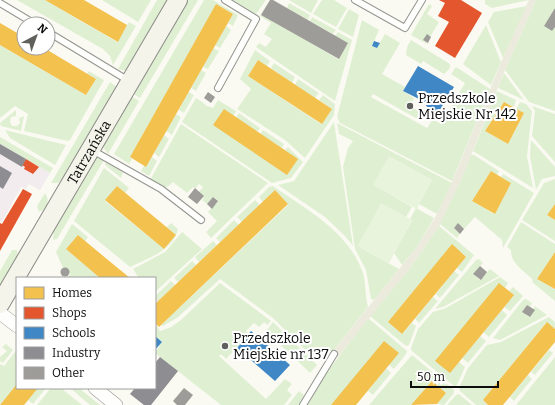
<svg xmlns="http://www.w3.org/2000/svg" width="555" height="405" font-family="Bitter,serif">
  <rect width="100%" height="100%" fill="#fbfaf2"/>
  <!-- industrial -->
  <polygon fill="#f3ecee" points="0,144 50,173 40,190 29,184 26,189 21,187 2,222 0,221"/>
  <!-- green -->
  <g fill="#dff0d2">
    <polygon points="17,0 45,0 117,42 129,22 136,26 113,65 110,56 103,49"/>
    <polygon points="102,0 151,0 138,22"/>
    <polygon points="157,0 168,0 126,71 118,69"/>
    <polygon points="188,0 198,0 140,98 132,93"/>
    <polygon points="204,0 213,0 238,15 233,26 228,23 233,14 216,5 130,157 132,159 129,164 114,154"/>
    <polygon points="230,0 266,0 256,14"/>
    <polygon points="269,0 262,15 338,59 348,43 335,36 338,32 352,40 335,101 256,47 259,43 266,47 272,39 264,34 271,23 260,16"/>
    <polygon points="289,0 318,0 311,13"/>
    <polygon points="322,0 334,0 347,8 336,27 313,14"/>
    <polygon points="485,0 529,0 492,8 485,4"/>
    <polygon points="536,0 555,0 555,8 544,26 552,31 555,27 555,111 529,102 505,70"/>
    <polygon points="289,3 310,15 308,20 287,8"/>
    <polygon points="429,4 432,6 427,14 439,22 430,37 423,40 428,43 427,44 411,35"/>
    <polygon points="527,6 503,58 488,22 494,12"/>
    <polygon points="349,9 359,15 353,37 338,29"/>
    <polygon points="312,17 336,30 333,34 310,21"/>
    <polygon points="362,20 379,30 372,46 377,48 385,34 400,43 382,74 405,87 403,91 414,98 410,106 425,115 421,121 373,94 371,97 427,128 433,119 441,124 465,83 451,74 456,67 490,89 452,181 340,123 337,117"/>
    <polygon points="486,25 501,62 491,85 463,64"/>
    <polygon points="226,26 231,30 220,48 215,45"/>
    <polygon points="411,40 450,64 450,68 444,74 423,61 421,64 406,55 407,47"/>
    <polygon points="0,45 86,95 96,79 87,74 89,71 104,80 70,140 68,141 24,131 28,114 15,106 0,118"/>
    <polygon points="213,48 219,51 208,69 203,67"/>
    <polygon points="255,50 270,61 267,66 258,60 248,76 321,124 332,109 319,100 323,95 335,104 334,115 305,158 285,140 237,109 251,89 240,79"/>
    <polygon points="274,63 295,77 292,83 271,68"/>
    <polygon points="201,70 206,73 196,91 191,88"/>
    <polygon points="504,73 524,100 498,88"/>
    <polygon points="298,79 319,93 315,98 295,85"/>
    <polygon points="110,82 117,87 65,177 58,183 51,183"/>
    <polygon points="497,91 516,100 514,107 504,102 485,131 508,144 524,113 516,109 520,102 526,104 532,111 527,156 533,188 473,151"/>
    <polygon points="188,92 194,95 184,113 179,110"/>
    <polygon points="131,96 139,101 108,154 103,147 103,142"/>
    <polygon points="196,98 205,104 205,105 213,108 218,100 236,111 233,116 285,150 288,147 303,162 291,178 272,183 182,122"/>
    <polygon points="532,106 555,114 555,162 532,136 535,111"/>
    <polygon points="16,110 16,116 11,117 10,122 12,126 17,126 20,123 19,118 24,116 21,131 1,126 0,123"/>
    <polygon points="239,113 260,128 257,132 236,118"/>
    <polygon points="176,114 181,117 172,135 166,131"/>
    <polygon points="334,122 353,246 345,236 325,217 278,185 294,181"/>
    <polygon points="337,123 452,183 437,214 419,204 432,180 389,157 374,185 412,207 406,217 381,204 358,246 399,269 374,300 371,299 366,270 355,249 343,167 348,148 353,141 339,134"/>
    <path d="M181 124 268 183 211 238 206 232 217 221 208 212 218 201 214 197 207 204 202 200 204 198 198 193 203 187 199 184 195 189 193 187 187 193 173 182C164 192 160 185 150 180Z"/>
    <polygon points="5,130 66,145 55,165 10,138"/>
    <polygon points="263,130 284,144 282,148 260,134"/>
    <polygon points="164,135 169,139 159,157 154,153"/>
    <polygon points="0,137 53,168 50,173 0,144"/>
    <polygon points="531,140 555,167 555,176 542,179 536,190 530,156"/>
    <polygon points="471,155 474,155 499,171 497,175 491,171 472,201 494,214 511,183 501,177 503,174 534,193 503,248 502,240 475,217 464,229 458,224 454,228 460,234 457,238 440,224"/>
    <polygon points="95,157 104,160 57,239 53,240 54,229"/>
    <polygon points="152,157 157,161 149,176 141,171 144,166 146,166"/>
    <polygon points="106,161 123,172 121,178 105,165"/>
    <path d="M104 168 129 188 125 193 117 186 105 201 164 249 176 235 167 227 171 223 178 229C173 251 148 258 130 267L74 221Z"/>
    <polygon points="555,179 555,204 547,215 555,220 555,241 522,220 544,183"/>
    <path d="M273 186C306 209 349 232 363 273 366 284 365 296 368 307L332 352 325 348 315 360 273 318 220 279 177 318 163 326 161 325 288 205 275 190 263 202 259 197 269 187Z"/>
    <path d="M45 193C49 199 48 203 45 209L39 212 37 206Z"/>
    <polygon points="255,200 260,205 242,222 237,217"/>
    <polygon points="416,208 434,218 417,247 402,265 394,253 412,221 410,219"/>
    <polygon points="234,220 239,225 220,242 216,238"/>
    <path d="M521 222 555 244V252L537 279 555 289V301L532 282 533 280C524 271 510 263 511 250L507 247Z"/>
    <polygon points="72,224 88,237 85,241 78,235 66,249 100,278 67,278 70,274 62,266 56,252"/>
    <polygon points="439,226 474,255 462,272 457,268 466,257 452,245 388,322 402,334 412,323 416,326 409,345 406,346 370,316 410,268"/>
    <polygon points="182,232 202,249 155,292 155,278 139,278 133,269 165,252"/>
    <polygon points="213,241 217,245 199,262 195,257"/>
    <polygon points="12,250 17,250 18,256 0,287 0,271"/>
    <polygon points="479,259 483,263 473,274 480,280 490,269 499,276 443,307 435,309 476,260"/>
    <polygon points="192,261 196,265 178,282 174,278"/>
    <polygon points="454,271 459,275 440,298 436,294"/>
    <polygon points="500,277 508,283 459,362 465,367 457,385 454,386 412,351 411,348 418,329 433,312 446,308"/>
    <polygon points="171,281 175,285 157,302 155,296"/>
    <polygon points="220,283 271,321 267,325 264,322 259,327 254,323 246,331 249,334 226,359 221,354 219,356 266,399 285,379 292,384 287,390 292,395 284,405 221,405 155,353 162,342 155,336 155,323 160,331 171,327 181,320"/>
    <polygon points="513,287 523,296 510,311 504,307 509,291"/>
    <polygon points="433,297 438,301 419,323 415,319"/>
    <polygon points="526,299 532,303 530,307 527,305 523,312 529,317 535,306 547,315 500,340 493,338 523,300"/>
    <polygon points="502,310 507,315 489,337 483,332"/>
    <polygon points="549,317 555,322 555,329 546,323 483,400 488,405 476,405 460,391 459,388 468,368 487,345 501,342"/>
    <polygon points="368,318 407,351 406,354 394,369 389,365 331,405 307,405 324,376"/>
    <polygon points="273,322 317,365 310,373 266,331"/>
    <polygon points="480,336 486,341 468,363 462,358"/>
    <polygon points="6,344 13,350 3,363 0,361 0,357 7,351 2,347"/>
    <polygon points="549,350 553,353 535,375 531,372"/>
    <polygon points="15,352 17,353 17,384 0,405 0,364 4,366"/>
    <polygon points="412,355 454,390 454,393 444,405 437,404 446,393 432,381 411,405 369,405"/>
    <polygon points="555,357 555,405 516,405"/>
    <polygon points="386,368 391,373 373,395 368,391"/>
    <polygon points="528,375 532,379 514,401 510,397"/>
    <polygon points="38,388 46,388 33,404 28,400"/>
    <polygon points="51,388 61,388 82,405 37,405"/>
    <polygon points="70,388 79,388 100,405 90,405"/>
    <polygon points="299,391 304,395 299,405 288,405"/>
    <polygon points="459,394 472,405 447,405 456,395"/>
  </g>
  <!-- pitch -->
  <g fill="#e9f4dc">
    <polygon points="389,156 432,180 417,209 373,185"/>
    <polygon points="381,203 412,220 389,263 358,246"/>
  </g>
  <!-- plaza -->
  <polygon fill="#ebeadd" points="529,0 536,0 505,70 462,178 440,225 410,268 337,358 332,352 417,247 436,216 452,182 502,60"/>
  <!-- homes -->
  <g fill="#f2c14e">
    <polygon points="45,0 84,0 127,25 118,42"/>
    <polygon points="216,4 233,14 146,167 130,157"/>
    <polygon points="0,23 24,37 24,48 44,48 96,79 86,95 0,45"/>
    <polygon points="258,60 332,109 322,124 248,76"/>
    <polygon points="504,102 524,113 508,144 485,131"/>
    <polygon points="224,109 298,159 287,175 213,125"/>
    <polygon points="491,171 511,183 495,214 472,201"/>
    <polygon points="117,186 176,235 164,249 105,200"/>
    <polygon points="275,190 288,204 159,327 155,323 155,304"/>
    <polygon points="555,204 555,220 547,215"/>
    <polygon points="78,235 108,260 130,278 100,278 66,249"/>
    <polygon points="452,244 466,257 402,334 388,322"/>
    <polygon points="555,252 555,289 537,279"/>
    <polygon points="499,283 514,295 450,373 435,361"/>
    <polygon points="547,322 555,329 555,342 503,405 488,405 483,400"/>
    <polygon points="384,341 399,353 389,365 356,405 331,405"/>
    <polygon points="432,381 446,393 437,404 411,405"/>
    <polygon points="17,384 17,388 38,388 24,405 0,405"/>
  </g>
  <!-- shops -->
  <g fill="#e4572e">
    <polygon points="439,0 461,0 482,13 455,58 435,46 449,22 438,16 445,3"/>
    <polygon points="26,159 39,167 33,174 24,169 25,167 22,165"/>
    <polygon points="23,189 32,194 0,251 0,223 2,224"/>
  </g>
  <!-- schools -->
  <g fill="#3f88c5">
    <polygon points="374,41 380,43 377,48 372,46"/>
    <polygon points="418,66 454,87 438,113 426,106 427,103 403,91"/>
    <polygon points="251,331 290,365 275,381 237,348"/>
    <polygon points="155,336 162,342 155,350"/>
  </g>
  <!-- industry -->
  <g fill="#8d8d92">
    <polygon points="0,144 26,159 22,167 0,154"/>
    <polygon points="0,166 12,173 3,189 0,187"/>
    <polygon points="160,357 178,371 151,405 144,405 130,394 135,388 155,388 155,363"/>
  </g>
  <!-- building -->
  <g fill="#9e9c98">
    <polygon points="270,0 273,0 348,43 339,59 261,15"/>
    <polygon points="555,8 555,27 552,31 544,26"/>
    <polygon points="427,34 431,37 428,43 423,40"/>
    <polygon points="208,92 215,97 211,103 204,98"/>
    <polygon points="195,188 204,196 197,204 188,197"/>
    <polygon points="213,197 218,201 212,209 207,204"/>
    <polygon points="458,223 464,229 460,234 454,228"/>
    <polygon points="480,266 487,272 481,280 473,274"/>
    <circle cx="65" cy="272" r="4.5"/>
    <polygon points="527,305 535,310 530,317 522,312"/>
    <polygon points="184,388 193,395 185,405 177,405 173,401"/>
  </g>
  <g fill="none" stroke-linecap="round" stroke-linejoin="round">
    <defs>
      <g id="lane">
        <polyline points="355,0 405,28 422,0"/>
        <polyline points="0,3 35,24"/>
        <polyline points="48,32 129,81"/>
        <polyline points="218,88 256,19 225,0"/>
        <polyline points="92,150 161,189 201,220"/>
        <polyline points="303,405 334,354"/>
      </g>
      <g id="street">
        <polyline points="0,313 17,326"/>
        <polyline points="95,388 116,405"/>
      </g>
      <g id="secondary">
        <path id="s1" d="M0 304 178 0"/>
      </g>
    </defs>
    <!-- lane casing -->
    <use href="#lane" stroke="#949490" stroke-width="8"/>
    <!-- street casing -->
    <use href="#street" stroke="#949490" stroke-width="14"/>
    <!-- secondary casing -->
    <use href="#secondary" stroke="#8b8a87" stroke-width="20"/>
    <!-- lane -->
    <use href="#lane" stroke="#fefefd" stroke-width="6"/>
    <!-- street -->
    <use href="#street" stroke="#fefefd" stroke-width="13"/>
    <!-- secondary -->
    <use href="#secondary" stroke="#f4f4ea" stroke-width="18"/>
  </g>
  <!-- markers -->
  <g fill="#60605d" stroke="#fff" stroke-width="1.5">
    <circle cx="410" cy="106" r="4"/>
    <circle cx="225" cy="346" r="4"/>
  </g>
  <g text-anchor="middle" stroke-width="4" stroke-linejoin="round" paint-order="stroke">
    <!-- poi labels -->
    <g font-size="14" fill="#0d0d0d" stroke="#fff" text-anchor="start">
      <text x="418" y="103">Przedszkole<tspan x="418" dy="16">Miejskie Nr 142</tspan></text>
      <text x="233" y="343">Przedszkole<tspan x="233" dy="16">Miejskie nr 137</tspan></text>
    </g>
    <!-- street labels -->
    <g font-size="14" fill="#0d0d0d" stroke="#fff">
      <text dy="5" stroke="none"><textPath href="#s1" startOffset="176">Tatrzańska</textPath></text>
    </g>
  </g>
  <!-- legend -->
  <rect x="16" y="277" width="140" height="112" fill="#ffffff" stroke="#9e9e9e"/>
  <rect x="24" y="287" width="20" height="12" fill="#f2c14e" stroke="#9e9e9e"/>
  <text x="52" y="297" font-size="12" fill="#0d0d0d">Homes</text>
  <rect x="24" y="307" width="20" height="12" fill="#e4572e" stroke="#9e9e9e"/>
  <text x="52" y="317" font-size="12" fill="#0d0d0d">Shops</text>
  <rect x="24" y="327" width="20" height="12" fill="#3f88c5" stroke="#9e9e9e"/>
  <text x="52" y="337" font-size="12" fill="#0d0d0d">Schools</text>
  <rect x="24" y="347" width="20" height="12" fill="#8d8d92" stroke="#9e9e9e"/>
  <text x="52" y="357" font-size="12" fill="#0d0d0d">Industry</text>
  <rect x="24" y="367" width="20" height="12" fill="#9e9c98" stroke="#9e9e9e"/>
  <text x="52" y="377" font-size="12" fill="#0d0d0d">Other</text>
  <!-- north arrow -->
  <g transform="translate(36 36) rotate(41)"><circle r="19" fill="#ffffff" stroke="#9e9e9e"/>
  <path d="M0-3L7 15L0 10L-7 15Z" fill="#60605d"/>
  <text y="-6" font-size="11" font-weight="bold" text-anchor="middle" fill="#0d0d0d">N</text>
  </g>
  <!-- scale -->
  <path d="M411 381v6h87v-6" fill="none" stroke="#0d0d0d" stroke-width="2"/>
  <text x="417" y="381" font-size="12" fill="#0d0d0d" stroke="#ffffff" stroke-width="3" paint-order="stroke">50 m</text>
</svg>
